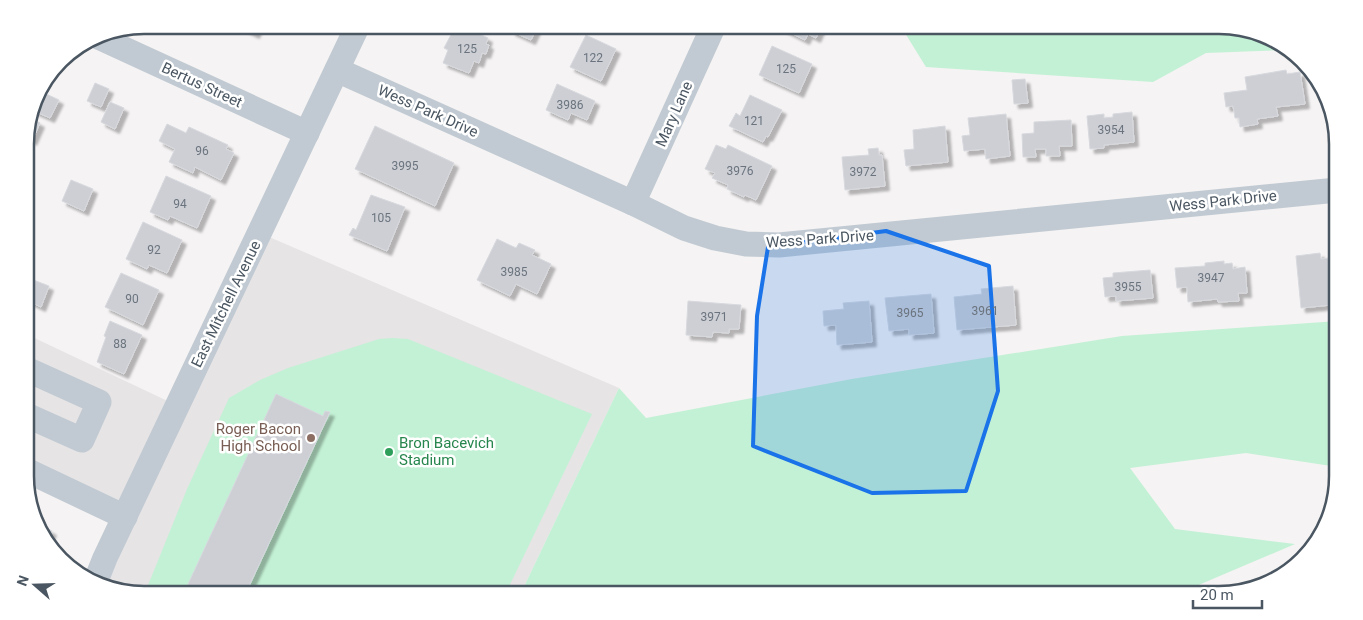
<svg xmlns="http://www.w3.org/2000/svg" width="1363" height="620" font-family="Roboto,sans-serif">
  <defs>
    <filter id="shadow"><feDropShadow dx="4.5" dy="4.5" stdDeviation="1" flood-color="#0004"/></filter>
  </defs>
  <rect width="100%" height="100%" fill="#f5f3f3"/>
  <!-- education -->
  <polygon fill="#e6e4e5" points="260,233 619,388 520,595 144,595 98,586 124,517 26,470 26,334 176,405"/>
  <!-- green -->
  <g fill="#c3f1d5">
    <polygon points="900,25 1219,25 1265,34 1285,50 1206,53 1153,82 926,67"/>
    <polygon points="1338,321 1338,467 1246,453 1130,468 1175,529 1295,544 1175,595 520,595 619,388 646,418 852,379 1122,336"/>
    <polygon points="393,338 408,339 592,414 505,595 144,595 187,489 229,398 260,380 288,368 379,339"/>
  </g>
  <!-- building -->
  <g fill="#cdcfd5" stroke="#d7d9de" filter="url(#shadow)">
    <polygon points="236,25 259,25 255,34"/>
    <polygon points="456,25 460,25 488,38 486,44 489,45 486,54 482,53 479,63 474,61 469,73 443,63 448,50 444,48"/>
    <polygon points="513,25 538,25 531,40 511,31"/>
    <polygon points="781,25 822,25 816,38 808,34 805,40 779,27"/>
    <polygon points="586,35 616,49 601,81 570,67"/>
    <polygon points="772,46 812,64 799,93 759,75"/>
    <polygon points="1286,70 1287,74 1300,72 1305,104 1276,107 1278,116 1257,119 1258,124 1240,127 1239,118 1235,118 1233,106 1226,107 1224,93 1247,90 1245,77"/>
    <polygon points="1025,79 1028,103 1014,104 1012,80"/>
    <polygon points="95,83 109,89 101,107 87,101"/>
    <polygon points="557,84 595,101 587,120 571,113 568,120 546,110"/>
    <polygon points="38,90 59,100 50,118 32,110"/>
    <polygon points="750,95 782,110 768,137 766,136 763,142 729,126 736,113 740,116"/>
    <polygon points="110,102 124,108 115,129 101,122"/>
    <polygon points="1132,112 1134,142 1104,145 1104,148 1090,149 1087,116 1104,114 1104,118 1113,117 1113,114"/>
    <polygon points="1006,114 1010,156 986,159 985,149 964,151 962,136 970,135 968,118"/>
    <polygon points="30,118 40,123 32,141 25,137"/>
    <polygon points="1071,120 1072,146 1059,146 1060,156 1046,156 1046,149 1035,149 1036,157 1023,157 1022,134 1034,133 1034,122"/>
    <polygon points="167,124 186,133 189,127 228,145 226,149 234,153 221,180 195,167 193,173 169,162 175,149 159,141"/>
    <polygon points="375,126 454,163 435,206 355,169"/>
    <polygon points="945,126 948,162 906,166 904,150 914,149 913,130"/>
    <polygon points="716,145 726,149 728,145 772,166 756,200 745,195 744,197 727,189 728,185 712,178 715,173 705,169"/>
    <polygon points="878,148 879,155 882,155 885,186 845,190 842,157 869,155 868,149"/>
    <polygon points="166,176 211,196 197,228 170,216 168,220 150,212"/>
    <polygon points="71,180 93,189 84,211 62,201"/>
    <polygon points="371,195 405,207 387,251 349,235 353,228 356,230"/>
    <polygon points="143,222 182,240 167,273 149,265 147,269 126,259"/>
    <polygon points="497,239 516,248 519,243 535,250 532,255 551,264 537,294 516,284 510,296 477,280"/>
    <polygon points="1320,253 1321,259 1337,257 1337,296 1331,297 1331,305 1301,308 1296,256"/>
    <polygon points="1224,261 1224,264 1232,263 1233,269 1245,267 1247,293 1238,293 1239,301 1218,302 1217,299 1188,302 1187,287 1177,288 1175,268 1205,266 1205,263"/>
    <polygon points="1150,270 1153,298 1116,301 1116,296 1105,297 1103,278 1113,277 1113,273"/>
    <polygon points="121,273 159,290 143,325 105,307"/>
    <polygon points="31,279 49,286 41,307 26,300 26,292"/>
    <polygon points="1013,286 1016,325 957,330 954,297 982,294 981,289"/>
    <polygon points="931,294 934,333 909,335 909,329 889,331 885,298"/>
    <polygon points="688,301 741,305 739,329 729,329 729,333 713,332 712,337 686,335"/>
    <polygon points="869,301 872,342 837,345 836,325 824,326 823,311 844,309 843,303"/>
    <polygon points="110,321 142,335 124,374 97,362 106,337 104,336"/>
    <polygon points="276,394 323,416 325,411 330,412 245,595 183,595"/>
    <polygon points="40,525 52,531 47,542"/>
  </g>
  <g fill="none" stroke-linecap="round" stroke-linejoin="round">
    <!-- minor -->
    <g stroke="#c1cad2" stroke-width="25">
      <polyline points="96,36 307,133"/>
      <polyline points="337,70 633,203 684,228 715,238 746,244 779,245 1337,190"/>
      <polyline points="633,203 714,25"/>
      <polyline points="26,369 99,402 82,440 26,415"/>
      <polyline points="26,470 125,517"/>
      <polyline points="95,583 105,558 358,25"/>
    </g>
  </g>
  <!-- marked area -->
  <path fill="#1a73e8" fill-opacity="0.2" stroke="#1a73e8" stroke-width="4" stroke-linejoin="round" d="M886 231 989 266 998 391 966 491 872 493 753 446 757 316 768 247Z"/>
  <!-- markers -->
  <circle fill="#8d6e63" stroke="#fff" stroke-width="2" cx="311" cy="438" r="5"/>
  <circle fill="#2e9e5b" stroke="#fff" stroke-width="2" cx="389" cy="452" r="5"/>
  <g text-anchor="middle" stroke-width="5" stroke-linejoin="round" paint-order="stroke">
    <!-- number labels -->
    <g font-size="12" fill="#6b747e">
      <text x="467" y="53">125</text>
      <text x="593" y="62">122</text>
      <text x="786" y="73">125</text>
      <text x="570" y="109">3986</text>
      <text x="754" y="125">121</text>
      <text x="1111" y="134">3954</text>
      <text x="202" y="155">96</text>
      <text x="405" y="170">3995</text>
      <text x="740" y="175">3976</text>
      <text x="863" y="176">3972</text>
      <text x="180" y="208">94</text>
      <text x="381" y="222">105</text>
      <text x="154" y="254">92</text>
      <text x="514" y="276">3985</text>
      <text x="1211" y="282">3947</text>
      <text x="1128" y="291">3955</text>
      <text x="132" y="303">90</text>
      <text x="985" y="315">3961</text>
      <text x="910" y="317">3965</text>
      <text x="714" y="321">3971</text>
      <text x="120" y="348">88</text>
    </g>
    <!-- street labels -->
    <g font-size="15" fill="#4a5661" stroke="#fff">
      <text transform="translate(202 85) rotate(25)" y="5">Bertus Street</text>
      <text transform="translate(428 111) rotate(24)" y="5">Wess Park Drive</text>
      <text transform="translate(674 114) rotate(-66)" y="5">Mary Lane</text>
      <text transform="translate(1223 201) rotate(-6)" y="5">Wess Park Drive</text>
      <text transform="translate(820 239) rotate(-4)" y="5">Wess Park Drive</text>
      <text transform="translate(226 304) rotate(-64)" y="5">East Mitchell Avenue</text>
    </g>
    <!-- education labels -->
    <g font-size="15" fill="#785e54" stroke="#fff" text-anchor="end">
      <text x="301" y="434">Roger Bacon<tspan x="301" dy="17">High School</tspan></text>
    </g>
    <!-- leisure labels -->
    <g font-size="15" fill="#27864d" stroke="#fff" text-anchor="start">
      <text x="399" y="448">Bron Bacevich<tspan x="399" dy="17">Stadium</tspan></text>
    </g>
  </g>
  <!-- crop -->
  <path d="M0 0H1363V620H0ZM144 34H1219A110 110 0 0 1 1329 144V476A110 110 0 0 1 1219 586H144A110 110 0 0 1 34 476V144A110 110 0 0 1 144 34Z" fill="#fff" fill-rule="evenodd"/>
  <path fill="none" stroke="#4a5661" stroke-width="2.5" d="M144 34H1219A110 110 0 0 1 1329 144V476A110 110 0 0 1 1219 586H144A110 110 0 0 1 34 476V144A110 110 0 0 1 144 34Z"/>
  <!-- north arrow -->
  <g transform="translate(35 585) rotate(290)" stroke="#ffffff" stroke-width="4" paint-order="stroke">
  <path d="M0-4L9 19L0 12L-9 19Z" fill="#4a5661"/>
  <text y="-8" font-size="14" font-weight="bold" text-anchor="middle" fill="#4a5661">N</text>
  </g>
  <!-- scale -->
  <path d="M1193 600v8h69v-8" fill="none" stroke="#4a5661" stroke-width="2.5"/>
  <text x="1200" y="600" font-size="15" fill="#4a5661" stroke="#ffffff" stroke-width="4" paint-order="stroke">20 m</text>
</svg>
